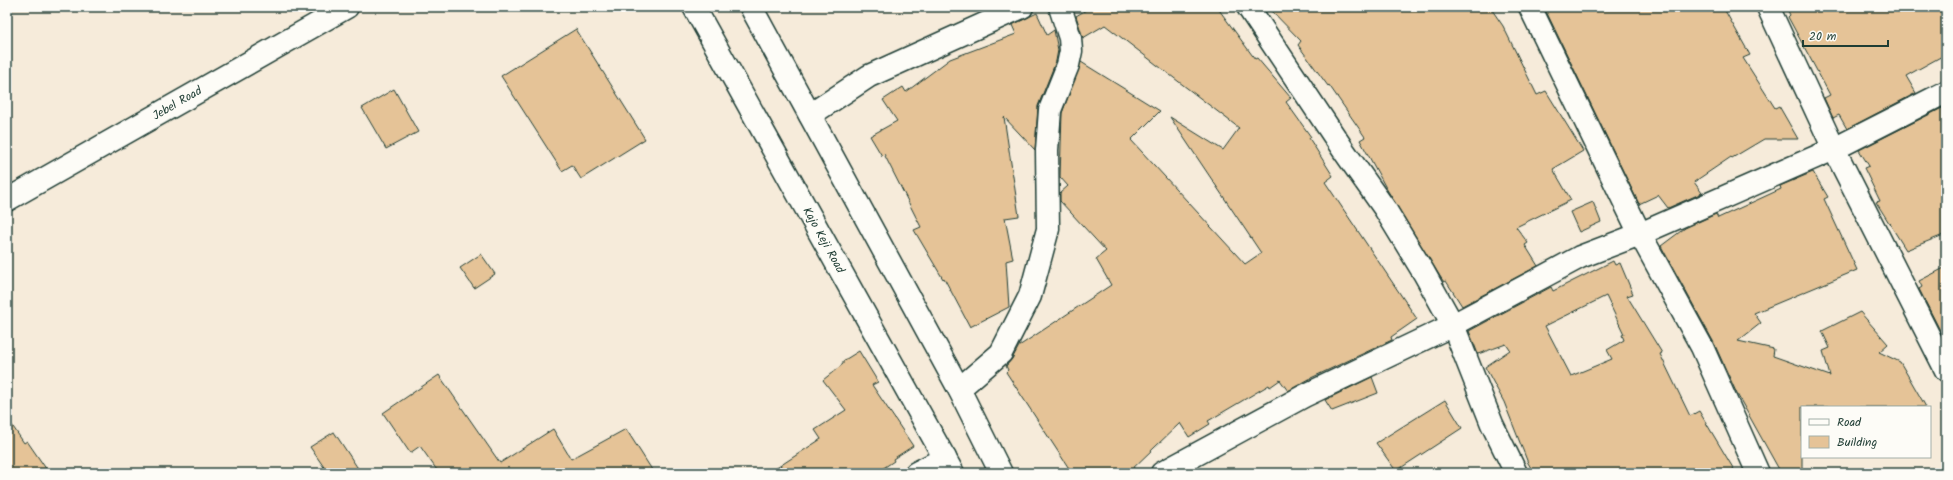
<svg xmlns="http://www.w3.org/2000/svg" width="1953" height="480" font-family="Kalam,sans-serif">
  <rect width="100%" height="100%" fill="#f6ebda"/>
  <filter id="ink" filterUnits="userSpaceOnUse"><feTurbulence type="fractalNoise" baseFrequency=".025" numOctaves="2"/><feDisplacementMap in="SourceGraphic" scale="8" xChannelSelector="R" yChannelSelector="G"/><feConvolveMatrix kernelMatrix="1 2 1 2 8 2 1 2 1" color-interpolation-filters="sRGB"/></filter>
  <g filter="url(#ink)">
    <!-- building -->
    <g fill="#e5c397" stroke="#1f3d34" fill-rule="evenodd">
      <polygon points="1083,7 1217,7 1255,59 1257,58 1291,98 1286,102 1311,137 1309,138 1333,176 1325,182 1417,319 1391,337 1392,340 1311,378 1288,391 1280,380 1270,387 1269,385 1208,421 1210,424 1189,437 1180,423 1128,473 1072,473 1006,372 1008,370 1006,366 1012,359 1019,346 1111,285 1096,259 1106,251 1060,201 1060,193 1068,186 1060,177 1062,113 1081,62 1160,111 1131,140 1245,264 1261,253 1170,117 1223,150 1239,128 1105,25 1083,38 1076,16 1086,10"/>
      <polygon points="1268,7 1490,7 1503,26 1537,95 1546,91 1583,151 1553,169 1571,200 1516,227 1528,243 1525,245 1538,266 1462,306 1446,281 1444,282 1441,278 1386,188 1360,140 1365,137 1329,85 1328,86 1298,45 1301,41"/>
      <polygon points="1544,7 1723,7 1750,55 1743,58 1775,108 1779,106 1798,139 1764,139 1732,158 1731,157 1694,182 1702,193 1668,208 1658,195 1639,204"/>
      <polygon points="1786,7 1946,7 1946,54 1906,76 1916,93 1847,129 1839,115 1833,118 1824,98 1830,95 1788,17 1790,15"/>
      <polygon points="1037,13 1047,35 1054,30 1058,50 1056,61 1038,106 1035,150 1004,117 1019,216 1005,218 1013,259 1006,261 1009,307 970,327 944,278 943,279 914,230 921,227 884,154 882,156 870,136 897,121 883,100 903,87 906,92 950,59 1016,34 1012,25"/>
      <polygon points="576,29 645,139 581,179 572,165 562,171 501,76"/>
      <polygon points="394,89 418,132 386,149 362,108"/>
      <polygon points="1946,106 1946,234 1906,250 1876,202 1880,201 1864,168 1869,166 1859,150"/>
      <polygon points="1813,172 1828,197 1824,199 1857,270 1754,313 1761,323 1738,341 1774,349 1773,356 1830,376 1823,351 1830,348 1822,331 1860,312 1888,344 1879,352 1900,362 1926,407 1802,407 1802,473 1781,473 1737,394 1713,341 1661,246 1685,228 1716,214 1718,218 1781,189 1780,186"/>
      <polygon points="1593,202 1601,222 1579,232 1570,212"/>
      <polygon points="481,254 495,274 474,288 460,268"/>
      <path d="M1613 261 1615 265 1620 263 1633 294 1627 296 1662 353 1660 354 1690 416 1699 411 1736 473H1534L1528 463 1504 402 1485 367 1510 350 1506 344 1478 354 1469 331 1551 287 1553 291ZM1606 296 1624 334 1622 335 1624 340 1607 350 1612 359 1571 376 1545 326Z"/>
      <polygon points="1946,267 1946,342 1919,289 1922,287 1919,281"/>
      <polygon points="859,351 878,382 872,385 913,446 893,459 894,461 876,473 769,473 821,439 815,430 846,410 823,380 843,364 843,361"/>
      <polygon points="439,375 500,463 553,429 571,459 626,429 654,473 439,473 420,446 410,453 383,413"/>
      <polygon points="1372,377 1378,393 1332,411 1325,400"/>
      <polygon points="1445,400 1462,428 1396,471 1376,443"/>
      <polygon points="7,418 24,443 27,441 49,473 13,473 7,464"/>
      <polygon points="334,432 361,473 328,473 310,447"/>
    </g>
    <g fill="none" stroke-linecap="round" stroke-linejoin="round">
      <defs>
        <g id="street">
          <polyline points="1248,7 1344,151 1385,209 1424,273 1453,325 1492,424 1516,473"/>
          <polyline points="1530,7 1640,234 1702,347 1758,473"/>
          <polyline points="1768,7 1834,149 1946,370"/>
          <polyline points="810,115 869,76 1022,7"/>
          <polyline points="959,389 1001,353 1030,296 1048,229 1047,150 1050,110 1068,65 1071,51 1070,38 1060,7"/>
          <polyline points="916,473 945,458"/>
          <polyline points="1162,473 1304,396 1453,325 1580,257 1640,234 1834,149 1946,92"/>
        </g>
        <g id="secondary">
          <polyline points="694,7 953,473"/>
          <polyline points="751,7 959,389 1001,473"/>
          <polyline points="7,200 347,7"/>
        </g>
      </defs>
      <!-- street casing -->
      <use href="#street" stroke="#1f3d34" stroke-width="25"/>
      <!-- secondary casing -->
      <use href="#secondary" stroke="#1f3d34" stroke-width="25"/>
      <!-- street -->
      <use href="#street" stroke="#fdfcf7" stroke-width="22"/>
      <!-- secondary -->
      <use href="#secondary" stroke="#fdfcf7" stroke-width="22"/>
    </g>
  </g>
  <g text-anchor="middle" stroke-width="3.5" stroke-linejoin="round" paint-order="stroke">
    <!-- street labels -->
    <g font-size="12" fill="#1f3d34" stroke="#fdfcf7">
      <text transform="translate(177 103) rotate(-30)" y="4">Jebel Road</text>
      <text transform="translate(824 240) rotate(61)" y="4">Kajo Keji Road</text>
    </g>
  </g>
  <!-- margin -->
  <rect width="1953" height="480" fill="none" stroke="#fdfcf7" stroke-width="24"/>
  <rect x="12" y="12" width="1929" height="456" fill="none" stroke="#1f3d34" stroke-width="1.5" filter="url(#ink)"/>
  <!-- legend -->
  <rect x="1801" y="406" width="130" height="52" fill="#fdfcf7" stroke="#a4b0a9"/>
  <rect x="1809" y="419" width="20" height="6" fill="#fdfcf7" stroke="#a4b0a9"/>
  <text x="1837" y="426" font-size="12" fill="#1f3d34">Road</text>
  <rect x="1809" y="436" width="20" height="12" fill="#e5c397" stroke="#a4b0a9"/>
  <text x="1837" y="446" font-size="12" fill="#1f3d34">Building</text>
  <!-- scale -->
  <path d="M1803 40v6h85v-6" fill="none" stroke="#1f3d34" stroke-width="2"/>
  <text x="1809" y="40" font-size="12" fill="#1f3d34" stroke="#fdfcf7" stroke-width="3" paint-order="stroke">20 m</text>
</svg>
